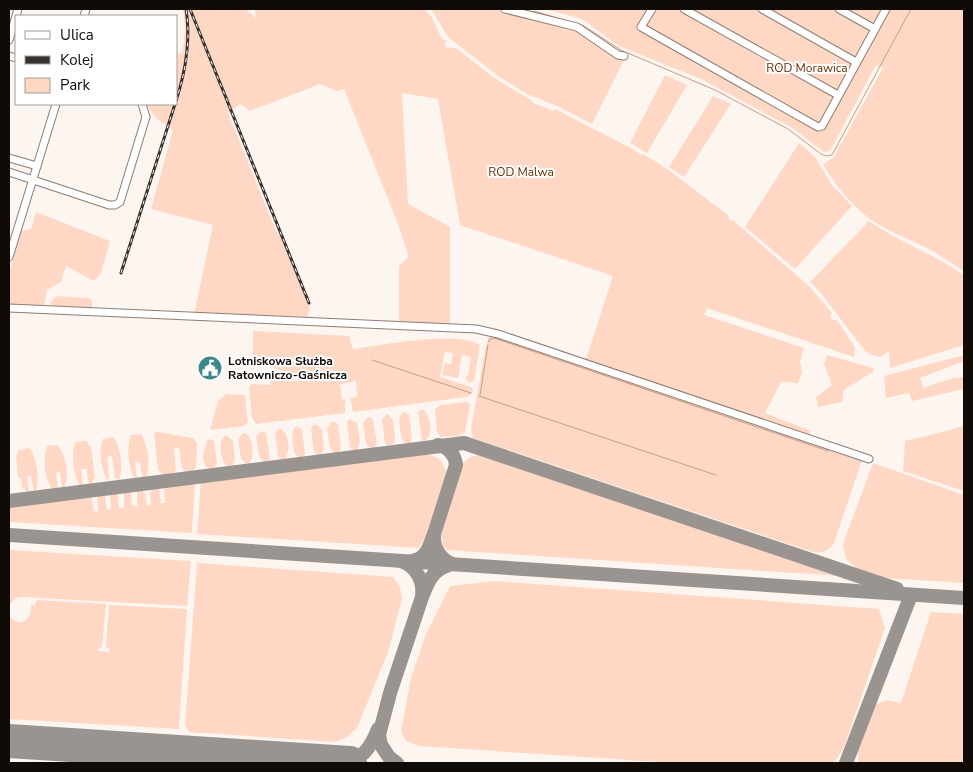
<svg xmlns="http://www.w3.org/2000/svg" width="973" height="772" font-family="'Nunito Sans',sans-serif">
  <rect width="100%" height="100%" fill="#fdf5f0"/>
  <!-- green -->
  <g fill="#fed8c4">
    <path d="M183 9H245L256 18 255 9H424L431 16 442 39 446 40 445 47 456 48 493 77 532 101 533 103 554 111 555 109 625 145 636 151 640 155 643 154 669 170 729 216V220L734 221 810 287 832 313 830 317 833 320H837L855 347 854 357 707 308 704 315 804 348 800 361 802 372 798 383 781 382 765 413 811 431 809 435 586 359 613 276 460 225 438 99 402 93 408 204 450 227V324L399 322V266L409 257 398 224 344 89 337 91 320 84 250 111 240 104 228 113 276 231 280 235 310 308 307 317 195 314V310L213 225 151 209 173 130 156 118 146 104H176V53L182 54C185 38 186 24 183 9Z"/>
    <polygon points="431,9 492,9 509,12 574,29 625,58 592,124 557,106 527,94 498,76 448,37"/>
    <path d="M545 9H964V271C951 263 938 254 925 247 906 238 887 231 870 219 850 204 835 185 823 164L833 158 883 68 876 65 830 151 824 152 791 127 701 79 619 46 582 19Z"/>
    <polygon points="665,75 687,85 647,153 630,143"/>
    <polygon points="713,96 731,104 684,177 669,167"/>
    <polygon points="799,143 815,157 832,185 852,206 795,269 745,227"/>
    <polygon points="36,212 110,241 101,273 94,281 66,266 61,282 47,290 44,306 9,305 9,274 21,231 31,229"/>
    <path d="M869 221C899 242 934 254 964 275V345L890 368 889 351 880 357 869 354 862 347 820 292 810 282Z"/>
    <polygon points="58,296 89,298 92,301 92,309 52,306 50,303 53,299"/>
    <path d="M253 331 349 336 353 349C382 345 458 330 480 345L474 381 469 383 466 379V376H468L471 357 462 355 458 378 442 375 445 363 451 364 453 353 445 352 440 377 471 387 473 389 472 394 466 397 353 412 350 398 357 397 356 381 340 384 342 399H345V413L256 424 252 418 249 387 252 384 270 385V380L305 381 253 359Z"/>
    <path d="M493 336 862 460 834 543C829 550 823 554 813 552L473 438 471 428 486 345 488 338Z"/>
    <polygon points="827,355 873,368 874,371 844,390 842,402 818,407 816,397 832,385 824,364"/>
    <polygon points="964,355 964,361 920,378 923,388 953,378 964,377 964,389 912,401 909,393 886,398 884,376"/>
    <polygon points="226,394 245,395 248,422 244,426 210,430 218,401"/>
    <polygon points="464,402 468,402 470,405 465,432 458,436 440,437 437,431 435,409 441,405"/>
    <path d="M420 410H424C431 417 434 437 424 441L422 440 418 413Z"/>
    <polygon points="403,412 409,414 412,440 410,443 405,443 401,437 399,418"/>
    <polygon points="387,414 393,420 395,438 394,443 389,446 385,444 382,419"/>
    <polygon points="368,417 373,419 377,444 374,448 371,448 366,444 363,423"/>
    <polygon points="350,419 357,423 360,442 357,450 353,450 350,448 347,422"/>
    <polygon points="332,421 338,424 341,449 339,452 334,453 330,448 327,428"/>
    <polygon points="315,424 322,429 324,449 321,454 317,455 314,452 311,428"/>
    <polygon points="964,425 964,491 903,471 905,441 950,430"/>
    <polygon points="296,426 302,429 305,454 303,457 299,458 294,452 292,432"/>
    <path d="M280 428C289 433 291 451 285 459L282 460 278 457 275 432Z"/>
    <polygon points="261,431 266,433 270,458 267,462 264,462 259,456 256,437"/>
    <polygon points="158,432 193,438 197,443 196,468 191,472 186,473 182,467 179,448 174,448 176,470 172,474 163,475 158,469 154,433"/>
    <path d="M243 433H246C253 439 255 456 249 464H246L241 458 238 439Z"/>
    <path d="M141 434C148 445 151 464 146 478H143L142 477 140 462H135L137 477 135 479C128 467 126 448 131 435Z"/>
    <path d="M226 435 233 441 235 460 232 466 228 467C220 460 217 441 226 435Z"/>
    <path d="M113 437C121 448 124 468 119 480L115 478 112 456 107 457 109 478 108 481C101 470 98 450 103 439Z"/>
    <path d="M209 439 214 441 217 462 215 467 210 469C199 464 204 451 207 441Z"/>
    <path d="M86 441 91 447 95 477 91 485H89L86 469H81L83 484 80 486C73 474 71 455 75 442Z"/>
    <path d="M58 445C66 455 70 477 64 488L62 487 60 472 56 473 58 487 56 489 53 490C44 480 43 458 47 446Z"/>
    <path d="M30 448C37 460 40 479 36 492H34L31 476H27L29 492 28 493 22 487 21 478 18 477 16 456 19 450Z"/>
    <polygon points="426,453 441,460 448,476 429,530 419,548 197,534 201,481"/>
    <polygon points="484,454 488,455 840,576 447,550 443,546 440,527 461,465 470,457"/>
    <polygon points="873,463 964,495 964,583 885,578 855,567 846,559 843,544"/>
    <polygon points="195,482 192,533 9,522 9,506 91,496 94,511 98,511 97,496 103,494 105,496 107,510 111,509 110,495 116,492 118,493 119,508 124,508 124,491 131,492 132,506 137,506 137,490 140,489 145,493 147,506 151,505 150,493 155,487 159,489 161,503 165,503 164,486"/>
    <polygon points="9,550 191,561 187,606 23,597 16,598 9,605"/>
    <polygon points="197,563 393,577 400,587 402,599 388,652 357,728 347,737 335,742 189,732 185,725"/>
    <polygon points="496,581 879,609 885,628 844,747 836,760 832,763 674,763 419,746 406,741 401,731 411,678 426,634 450,586"/>
    <path d="M37 600 106 604 102 647 98 648V651L109 652 110 648H106L109 605 187 609 179 729 9 719V615C18 629 33 620 31 605H35Z"/>
    <polygon points="931,612 964,614 964,763 859,763 857,749 874,705 887,700 901,703"/>
  </g>
  <g fill="none" stroke-linecap="round" stroke-linejoin="round">
    <!-- stream -->
    <g stroke="#ca9b82" stroke-width="1">
      <polyline points="534,11 584,26 624,52"/>
      <polyline points="628,53 715,90 788,129 821,154 826,156 832,155 911,9"/>
      <polyline points="489,342 489,340 494,338 828,451"/>
      <polyline points="372,360 471,393"/>
      <polyline points="480,395 488,345"/>
      <polyline points="479,396 716,475"/>
    </g>
    <!-- taxiway -->
    <g stroke="#9a9490" stroke-width="14">
      <polyline points="9,501 464,443 897,589"/>
      <path d="M434 534 456 465C455 455 449 447 438 445"/>
      <polyline points="9,535 964,598"/>
      <path d="M401 561C417 567 424 581 422 597 428 582 432 570 449 565"/>
      <path d="M412 561C427 559 429 546 434 534 433 548 439 558 452 564"/>
      <path d="M339 762C362 761 370 749 378 729"/>
      <polyline points="397,763 389,757 381,745 379,735 390,693 422,597"/>
      <polyline points="846,763 911,595"/>
    </g>
    <!-- runway -->
    <polyline stroke="#9a9490" stroke-width="34" points="9,741 350,763"/>
    <defs>
      <g id="minor">
        <polyline points="505,9 577,27 618,55 624,56"/>
        <polyline points="652,9 641,27 818,127 822,126 886,9"/>
        <polyline points="684,9 838,95"/>
        <polyline points="762,9 856,62"/>
        <polyline points="839,9 875,29"/>
        <polyline points="84,16 86,9"/>
        <polyline points="9,40 18,9"/>
        <polyline points="9,56 16,58"/>
        <polyline points="9,158 37,166"/>
        <polyline points="9,172 109,205 115,205 120,202 146,117 142,104"/>
        <polyline points="9,257 56,104"/>
        <polyline points="9,308 476,329 498,334 869,459"/>
      </g>
    </defs>
    <!-- minor casing -->
    <use href="#minor" stroke="#8e7c72" stroke-width="9"/>
    <!-- minor -->
    <use href="#minor" stroke="#fff" stroke-width="7"/>
    <defs>
      <g id="rail">
        <polyline points="190,9 309,303"/>
        <path d="M176 101C186 70 191 40 186 9"/>
        <polyline points="121,273 175,104"/>
      </g>
    </defs>
    <!-- rail casing -->
    <use href="#rail" stroke="#38322f" stroke-width="3"/>
    <!-- rail -->
    <use href="#rail" stroke="#fff" stroke-width="1" stroke-dasharray="4" stroke-linecap="butt"/>
  </g>
  <!-- icons -->
  <defs>
    <symbol id="civic-disc" viewBox="-11 -11 22 22"><circle r="9.5" fill="#3f8889" stroke="#fff"/><path d="M-.6-6.5H3V-4.5H.6V-3L4-1V1h2V6H-6V1h2V-1L-.6-3ZM-1.2 2.5V6h2.4V2.5Z" fill="#fff"/></symbol>
  </defs>
  <g fill-rule="evenodd">
    <use href="#civic-disc" x="196" y="354" width="28" height="28"/>
  </g>
  <g text-anchor="middle" stroke-width="4" stroke-linejoin="round" paint-order="stroke">
    <!-- park labels -->
    <g font-size="12" fill="#652c01" stroke="#fff">
      <text x="807" y="72">ROD Morawica</text>
      <text x="521" y="176">ROD Malwa</text>
    </g>
    <!-- poi labels -->
    <g font-size="12" font-weight="bold" fill="#110b08" stroke="#fff" text-anchor="start">
      <text x="228" y="365">Lotniskowa Służba<tspan x="228" dy="14">Ratowniczo-Gaśnicza</tspan></text>
    </g>
  </g>
  <!-- border -->
  <rect width="973" height="772" fill="none" stroke="#110b08" stroke-width="20"/>
  <!-- legend -->
  <rect x="15" y="15" width="162" height="90" fill="#ffffff" stroke="#a09d9c"/>
  <rect x="25" y="31" width="25" height="8" fill="#ffffff" stroke="#a09d9c"/>
  <text x="60" y="40" font-size="15" fill="#110b08">Ulica</text>
  <rect x="25" y="56" width="25" height="8" fill="#38322f" stroke="#a09d9c"/>
  <text x="60" y="65" font-size="15" fill="#110b08">Kolej</text>
  <rect x="25" y="78" width="25" height="15" fill="#fed8c4" stroke="#a09d9c"/>
  <text x="60" y="90" font-size="15" fill="#110b08">Park</text>
</svg>
